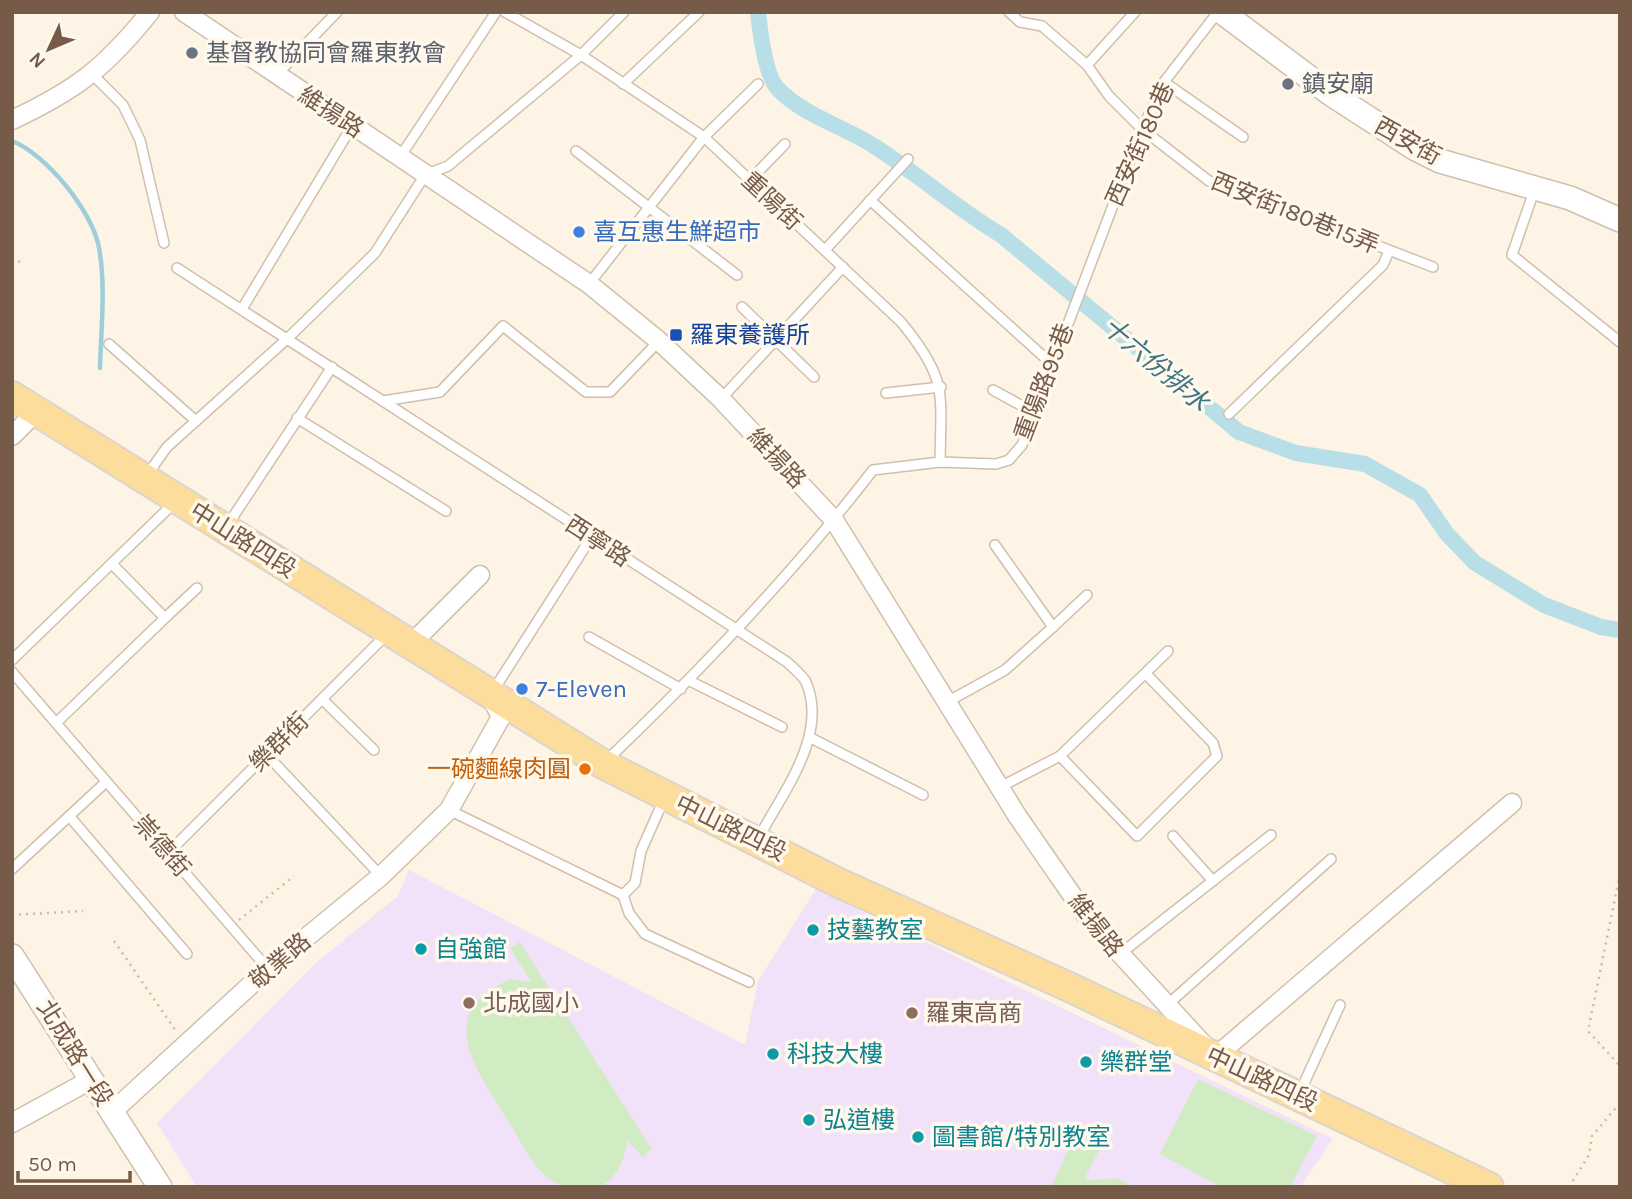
<svg xmlns="http://www.w3.org/2000/svg" width="1632" height="1199" font-family="Karla,'Noto Sans TC',sans-serif">
  <rect width="100%" height="100%" fill="#fdf4e5"/>
  <!-- education -->
  <polygon fill="#f1e1f9" points="409,870 745,1045 758,981 816,889 1333,1139 1300,1187 197,1187 157,1123 317,962 398,896"/>
  <!-- green -->
  <g fill="#d1ebc2">
    <path d="M520 942 651 1148 643 1158 628 1140C624 1159 618 1179 598 1187 585 1187 568 1190 556 1183 533 1171 521 1140 507 1119 476 1069 431 1011 512 979L532 983 510 948Z"/>
    <polygon points="1198,1079 1317,1136 1290,1187 1221,1187 1160,1154"/>
    <polygon points="1076,1133 1102,1144 1084,1180 1118,1179 1134,1187 1051,1187"/>
  </g>
  <g fill="none" stroke-linecap="round" stroke-linejoin="round">
    <!-- stream -->
    <path stroke="#9eced9" stroke-width="4.5" d="M12 141C46 154 93 212 99 248 106 286 101 329 100 368"/>
    <!-- canal -->
    <path stroke="#b8dfe7" stroke-width="16" d="M758 12C760 31 765 76 778 89 804 116 843 126 874 146 918 174 956 208 1001 235L1239 432 1296 453 1365 464 1420 495 1447 534 1475 563 1544 605 1601 627 1620 630"/>
    <defs>
      <g id="service">
        <path d="M505 12 581 55 704 137 901 322C948 379 941 392 940 462"/>
        <polyline points="1009,12 1020,22 1042,26 1087,65 1109,96 1142,129 1209,181 1433,267"/>
        <polyline points="1087,65 1135,12"/>
        <polyline points="93,75 123,105 140,140 164,243"/>
        <polyline points="275,76 337,12"/>
        <polyline points="1164,82 1243,137"/>
        <polyline points="623,84 699,12"/>
        <polyline points="576,151 737,275"/>
        <polyline points="400,157 496,12"/>
        <polyline points="750,180 785,144"/>
        <polyline points="1535,188 1512,255 1620,342"/>
        <polyline points="870,200 1054,366"/>
        <polyline points="825,250 908,159"/>
        <path d="M177 268 787 662C793 668 802 675 806 682 829 736 782 793 758 839"/>
        <polyline points="589,284 704,137 758,84"/>
        <polyline points="742,307 814,377"/>
        <polyline points="242,309 352,126"/>
        <polyline points="109,344 196,421"/>
        <polyline points="993,390 1035,413"/>
        <polyline points="886,393 941,387"/>
        <polyline points="721,399 843,267"/>
        <polyline points="383,401 440,392 503,326 586,392 610,392 659,341"/>
        <polyline points="1229,414 1383,265 1389,251"/>
        <polyline points="297,418 446,511"/>
        <polyline points="147,475 167,447 288,338 375,253 425,175 448,166 581,55 624,12"/>
        <polyline points="227,526 332,367"/>
        <polyline points="165,618 197,588"/>
        <polyline points="1053,627 1087,595"/>
        <polyline points="589,637 681,689"/>
        <polyline points="12,660 174,503"/>
        <polyline points="12,672 268,969"/>
        <polyline points="690,681 782,727"/>
        <polyline points="493,691 592,536"/>
        <polyline points="322,699 374,750"/>
        <polyline points="947,702 1005,670 1053,627 995,545"/>
        <polyline points="56,723 165,618 112,564"/>
        <polyline points="811,738 923,795"/>
        <polyline points="267,755 381,876"/>
        <polyline points="1060,756 1137,836 1217,756 1213,743 1146,674"/>
        <path d="M606 761C701 670 792 575 873 470L940 462 996 464 1009 460 1022 445 1142 129 1164 82 1218 12"/>
        <polyline points="1000,787 1060,756 1168,651"/>
        <polyline points="449,810 623,895"/>
        <polyline points="70,817 187,954"/>
        <polyline points="1173,836 1213,881"/>
        <polyline points="168,853 387,634"/>
        <polyline points="12,869 106,782"/>
        <polyline points="623,895 629,913 645,934 749,982"/>
        <polyline points="623,895 635,883 641,851 664,799"/>
        <polyline points="1120,954 1271,835"/>
        <polyline points="1166,1006 1331,859"/>
        <polyline points="1299,1094 1340,1005"/>
      </g>
      <g id="minor">
        <polyline points="184,12 589,284 659,341 721,399 834,520 1018,817 1090,921 1215,1057 1512,803"/>
        <path d="M12 120C76 90 105 68 150 12"/>
        <polyline points="12,436 37,411"/>
        <polyline points="411,644 480,575"/>
        <polyline points="112,1112 268,969 381,876 449,810 501,717 490,695"/>
        <polyline points="12,1123 92,1079"/>
      </g>
      <g id="tertiary">
        <polyline points="1222,12 1331,94 1416,149 1440,161 1570,198 1620,220"/>
        <polyline points="12,956 160,1187"/>
      </g>
      <polyline id="primary" points="12,396 603,764 839,883 1067,986 1489,1187"/>
    </defs>
    <!-- service casing -->
    <use href="#service" stroke="#d1bfad" stroke-width="12"/>
    <!-- minor casing -->
    <use href="#minor" stroke="#d1bfad" stroke-width="21"/>
    <!-- tertiary casing -->
    <use href="#tertiary" stroke="#d1bfad" stroke-width="26"/>
    <!-- primary casing -->
    <use href="#primary" stroke="#dcd4d0" stroke-width="32"/>
    <!-- path -->
    <g stroke="#d8b79e" stroke-width="2.5" stroke-dasharray="2 5" stroke-linecap="butt">
      <polyline points="12,258 20,262"/>
      <polyline points="1620,874 1588,1031 1620,1066"/>
      <polyline points="12,915 83,911"/>
      <polyline points="239,920 294,876"/>
      <polyline points="114,941 176,1031"/>
      <polyline points="1569,1187 1589,1155 1592,1136 1620,1103"/>
    </g>
    <!-- service -->
    <use href="#service" stroke="#fff" stroke-width="9"/>
    <!-- minor -->
    <use href="#minor" stroke="#fff" stroke-width="18"/>
    <!-- tertiary -->
    <use href="#tertiary" stroke="#fff" stroke-width="23"/>
    <!-- primary -->
    <use href="#primary" stroke="#fddd9b" stroke-width="28"/>
  </g>
  <!-- markers -->
  <g fill="#6b7280" stroke="#fff8ec" stroke-width="2.5">
    <circle cx="192" cy="53" r="7"/>
    <circle cx="1288" cy="84" r="7"/>
  </g>
  <g fill="#3f7fe0" stroke="#fff8ec" stroke-width="2.5">
    <circle cx="579" cy="232" r="7"/>
    <circle cx="522" cy="689" r="7"/>
  </g>
  <rect fill="#1a4fb4" stroke="#fff8ec" stroke-width="2.5" x="669" y="328" width="14" height="14" rx="3.5"/>
  <circle fill="#e8710a" stroke="#fff8ec" stroke-width="2.5" cx="585" cy="769" r="7"/>
  <g fill="#0f9aa8" stroke="#fff8ec" stroke-width="2.5">
    <circle cx="813" cy="930" r="7"/>
    <circle cx="421" cy="949" r="7"/>
    <circle cx="773" cy="1054" r="7"/>
    <circle cx="1086" cy="1062" r="7"/>
    <circle cx="809" cy="1120" r="7"/>
    <circle cx="918" cy="1137" r="7"/>
  </g>
  <g fill="#8d6e63" stroke="#fff8ec" stroke-width="2.5">
    <circle cx="469" cy="1003" r="7"/>
    <circle cx="912" cy="1013" r="7"/>
  </g>
  <g text-anchor="middle" stroke-width="7" stroke-linejoin="round" paint-order="stroke">
    <!-- worship labels -->
    <g font-size="24" fill="#5b616d" stroke="#fff8ec" text-anchor="start">
      <text x="206" y="61">基督教協同會羅東教會</text>
      <text x="1302" y="92">鎮安廟</text>
    </g>
    <!-- street labels -->
    <g font-size="24" fill="#775b49" stroke="#fff8ec">
      <text transform="translate(331 112) rotate(33)" y="8">維揚路</text>
      <text transform="translate(1408 141) rotate(29)" y="8">西安街</text>
      <text transform="translate(1140 144) rotate(-66)" y="8">西安街180巷</text>
      <text transform="translate(772 201) rotate(43)" y="8">重陽街</text>
      <text transform="translate(1295 213) rotate(22)" y="8">西安街180巷15弄</text>
      <text transform="translate(1044 382) rotate(-69)" y="8">重陽路95巷</text>
      <text transform="translate(777 458) rotate(47)" y="8">維揚路</text>
      <text transform="translate(243 540) rotate(32)" y="8">中山路四段</text>
      <text transform="translate(598 541) rotate(33)" y="8">西寧路</text>
      <text transform="translate(279 742) rotate(-45)" y="8">樂群街</text>
      <text transform="translate(731 828) rotate(26)" y="8">中山路四段</text>
      <text transform="translate(162 846) rotate(49)" y="8">崇德街</text>
      <text transform="translate(1096 925) rotate(52)" y="8">維揚路</text>
      <text transform="translate(280 961) rotate(-41)" y="8">敬業路</text>
      <text transform="translate(75 1053) rotate(58)" y="8">北成路一段</text>
      <text transform="translate(1262 1079) rotate(25)" y="8">中山路四段</text>
    </g>
    <!-- shop labels -->
    <g font-size="24" fill="#366cbe" stroke="#fff8ec" text-anchor="start">
      <text x="593" y="240">喜互惠生鮮超市</text>
      <text x="536" y="697">7-Eleven</text>
    </g>
    <!-- transit labels -->
    <g font-size="24" fill="#164399" stroke="#fff8ec" text-anchor="start">
      <text x="690" y="343">羅東養護所</text>
    </g>
    <!-- food labels -->
    <g font-size="24" fill="#c56008" stroke="#fff8ec" text-anchor="end">
      <text x="571" y="777">一碗麵線肉圓</text>
    </g>
    <!-- culture labels -->
    <g font-size="24" fill="#0d838f" stroke="#fff8ec" text-anchor="start">
      <text x="827" y="938">技藝教室</text>
      <text x="435" y="957">自強館</text>
      <text x="787" y="1062">科技大樓</text>
      <text x="1100" y="1070">樂群堂</text>
      <text x="823" y="1128">弘道樓</text>
      <text x="932" y="1145">圖書館/特別教室</text>
    </g>
    <!-- education labels -->
    <g font-size="24" fill="#785e54" stroke="#fff8ec" text-anchor="start">
      <text x="483" y="1011">北成國小</text>
      <text x="926" y="1021">羅東高商</text>
    </g>
    <!-- water labels -->
    <g font-size="26" font-style="italic" fill="#3f7583" stroke="#fff8ec">
      <text transform="translate(1156 364) rotate(40)" y="9">十六份排水</text>
    </g>
  </g>
  <!-- border -->
  <rect width="1632" height="1199" fill="none" stroke="#775b49" stroke-width="28"/>
  <!-- north arrow -->
  <g transform="translate(49 49) rotate(226)" stroke="#fff8ec" stroke-width="5" paint-order="stroke">
  <path d="M0-5L12 26L0 18L-12 26Z" fill="#775b49"/>
  <text y="-10" font-size="19" font-weight="bold" text-anchor="middle" fill="#775b49">N</text>
  </g>
  <!-- scale -->
  <path d="M18 1171v10h112v-10" fill="none" stroke="#775b49" stroke-width="3.5"/>
  <text x="28" y="1171" font-size="21" fill="#775b49" stroke="#fff8ec" stroke-width="5" paint-order="stroke">50 m</text>
</svg>
